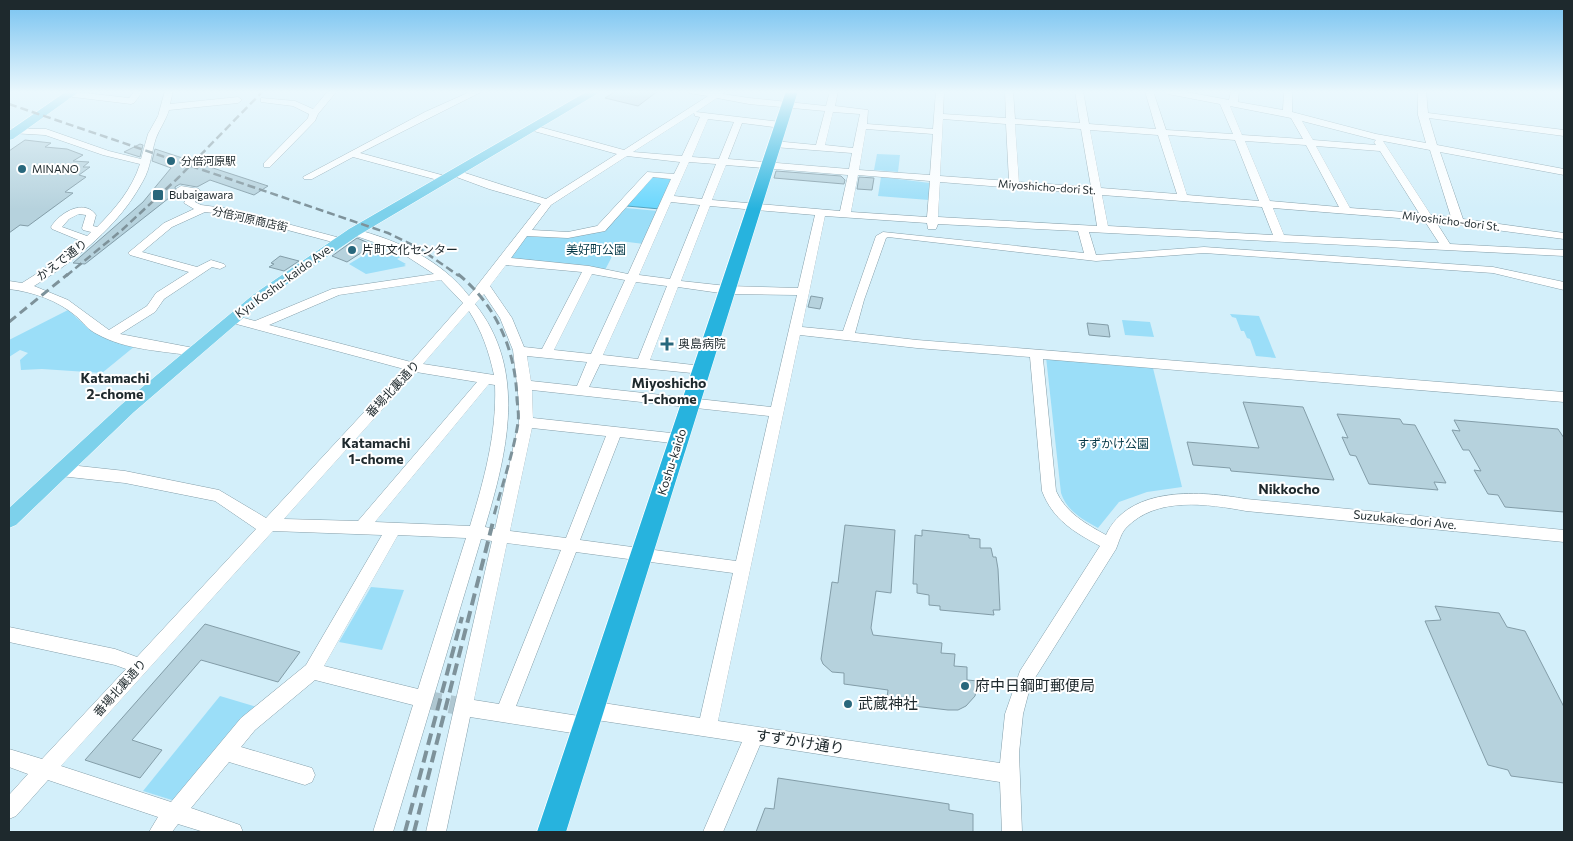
<svg xmlns="http://www.w3.org/2000/svg" width="1573" height="841" font-family="Commissioner,'Noto Sans JP',sans-serif">
  <rect width="100%" height="100%" fill="#d3effa"/>
  <!-- green -->
  <g fill="#9bdef8">
    <polygon points="877,154 900,155 898,172 874,170"/>
    <polygon points="881,177 930,183 929,200 878,196"/>
    <polygon points="626,208 658,211 644,244 620,241 605,270 510,258 526,236 568,238 604,230"/>
    <polygon points="374,249 387,254 393,251 402,256 397,259 406,264 404,265 406,266 366,274 349,264"/>
    <polygon points="68,310 87,327 135,346 102,373 42,369 21,370 20,360 28,353 20,350 9,357 9,340"/>
    <polygon points="1230,314 1259,316 1276,358 1256,356 1250,339 1247,338 1244,331 1241,331 1236,318 1232,317"/>
    <polygon points="1122,320 1150,322 1154,337 1125,335"/>
    <path d="M1046 357 1153 368 1182 487 1147 492 1119 502 1098 528C1082 519 1067 511 1061 493Z"/>
    <polygon points="371,587 404,590 382,650 339,642"/>
    <polygon points="220,696 260,708 175,801 143,791"/>
  </g>
  <!-- water -->
  <polygon fill="#6bd7fd" stroke="#54a3bf" points="653,176 674,178 660,209 627,206"/>
  <!-- building -->
  <g fill="#b6d2dd" stroke="#839da8">
    <polygon points="616,91 658,91 638,106 605,98"/>
    <polygon points="25,140 51,143 45,147 67,149 83,155 73,161 89,162 83,167 90,167 79,175 86,177 65,192 73,193 28,226 20,225 9,233 9,151"/>
    <polygon points="140,144 143,145 140,157 124,152"/>
    <polygon points="155,149 268,186 254,195 210,180 197,187 180,184 175,187 176,192 169,198 85,264 73,263 143,202 171,168 152,161"/>
    <polygon points="776,171 841,176 845,180 844,184 774,178"/>
    <polygon points="859,177 874,178 872,190 857,189"/>
    <polygon points="357,238 373,245 347,262 332,256"/>
    <polygon points="280,256 299,261 284,271 269,267 274,264 271,263"/>
    <polygon points="811,296 823,298 820,309 808,307"/>
    <polygon points="1087,323 1108,325 1110,337 1089,335"/>
    <polygon points="1243,402 1303,407 1334,480 1231,471 1230,468 1193,465 1187,442 1259,448"/>
    <polygon points="1337,414 1400,419 1403,424 1415,425 1446,483 1434,482 1438,490 1369,484 1356,456 1350,455 1342,437 1348,438"/>
    <polygon points="1454,420 1558,429 1564,438 1564,512 1505,507 1498,495 1488,494 1474,470 1481,471 1469,450 1463,450 1452,430 1460,431"/>
    <polygon points="845,525 895,530 891,593 876,591 871,628 873,635 942,643 941,653 955,654 954,666 967,667 967,680 978,681 975,696 966,706 958,710 948,710 905,705 904,701 887,698 888,690 844,684 844,673 832,672 823,664 821,659 832,582 838,583"/>
    <polygon points="922,530 969,535 969,538 980,539 980,548 991,548 993,557 996,557 998,569 1000,610 993,610 994,615 940,610 940,606 929,605 929,595 917,593 917,584 913,584 915,535 922,536"/>
    <polygon points="1435,606 1499,613 1507,627 1525,631 1564,707 1564,783 1511,776 1508,770 1488,765 1425,621 1441,620"/>
    <polygon points="205,624 300,652 278,682 201,660 132,740 162,750 140,778 85,760"/>
    <polygon points="778,778 949,804 949,810 973,814 973,832 756,832 765,808 774,809"/>
  </g>
  <g fill="none" stroke-linecap="round" stroke-linejoin="round">
    <!-- minor-tunnel -->
    <polyline stroke="#afc7d1" stroke-width="18" stroke-dasharray="18 9" stroke-linecap="butt" points="423,699 464,707"/>
    <defs>
      <g id="minor">
        <polygon points="68,91 129,98 135,91 143,91 134,103 131,104 65,96 65,92"/>
        <path d="M165 91H173L170 104 238 97 242 100 238 103 169 110C166 120 160 128 156 138 151 153 151 167 143 181 119 226 76 260 34 286L68 300 109 330 147 306 156 293 189 272 130 255 128 253 164 223 194 209 184 203 189 193 177 191 176 189 181 186 199 189 200 191 195 202 201 205 231 209 344 239 346 241 340 244 231 215 205 212 172 227 142 252 197 267 211 260 224 264 226 266 220 269 212 267 164 299 155 312 120 334 199 349 201 352 195 356C163 351 125 350 97 334 88 330 83 322 76 316 57 300 33 292 9 289V281L22 283 52 264 81 241 52 229 51 227C59 213 84 198 96 215L93 226 97 227C115 209 132 189 140 164L103 155 45 135 11 133V129H46L109 151 141 159 148 134 158 116ZM79 214 86 215 82 228 83 230 91 232 87 236 62 227 69 219Z"/>
        <polygon points="328,91 337,91 318,114 315,121 270,167 264,167 264,163 308,118 309,114 293,106 261,102 261,98 295,101 313,109"/>
        <polygon points="472,91 483,91 360,153 449,177 449,181 445,182 353,157 312,179 304,179 303,177 425,112"/>
        <path d="M688 91H726L723 94 749 98 826 106 830 91H838L835 106 868 110 867 124 933 129 936 91H944L943 114 1006 118 1005 91H1013L1015 119 1080 123 1075 91H1083L1089 124 1156 129 1145 91H1153L1166 130 1233 134 1220 104 1168 94 1164 91H1181L1229 100 1231 91H1239L1238 102 1283 110 1284 91H1292V112L1376 134 1426 143 1418 115V91H1426L1428 113 1564 130V136L1429 118 1437 145 1564 169V175L1440 152 1463 219 1564 233V239L1436 222 1450 244 1564 250V256L1089 232 1096 255 1204 247 1493 267 1564 282V290L1493 273 1204 253 1096 261 888 237 886 238 864 300 855 333 917 340 1564 392V402L1043 359 1056 491C1066 513 1086 524 1106 535 1129 485 1202 491 1246 499L1564 530V542L1246 511C1208 504 1156 496 1126 528 1121 533 1119 542 1116 549L1033 681 1028 695 1023 714 1019 753 1022 832H1002L1000 782 760 745 723 832H703L742 742 590 719 584 716 581 710 584 704 590 701 700 718 733 573 576 552 516 706 585 717 592 720 594 726 592 732 585 735 470 717 446 832H426L492 541 481 539 393 832H373L413 705 315 680 255 730 241 747 312 768 315 775 312 782 305 785 229 762 191 808 240 825 243 832H204L178 824 172 832H149L158 817 48 780 16 816 9 819V795L28 774 9 767V749L42 759 126 669 115 665 9 642V627L115 649 137 657 256 529 215 501 125 483 60 476 55 474 53 470 55 466 60 464 125 471 219 490 266 518 404 369 229 322 227 319 229 316 233 315 255 321 332 289 434 274 397 250 350 234 349 232 354 229C398 240 441 260 469 296L541 204 489 189 451 175V171H459L546 199 617 154 530 130V126H536L624 150 708 96 689 93ZM717 98 749 104 825 111 816 145 774 141 769 144 774 147 852 153 849 169 728 159 742 123 781 128 786 125 781 122 696 112ZM1230 106 1291 118 1303 139 1242 135ZM833 112 860 114 853 148 825 145ZM694 113 695 116 700 117 682 156 633 152ZM708 119 734 122 719 159 692 157ZM943 119 1006 124 1009 181 940 176ZM1302 121 1376 140 1374 142 1376 145 1313 140ZM1015 124 1081 129 1091 187 1019 182ZM866 129 933 134 930 175 859 170ZM1090 130 1158 135 1177 194 1101 188ZM1168 135 1235 140 1259 201 1187 195ZM1245 141 1306 145 1339 207 1270 201ZM1383 141 1430 150 1451 217 1431 215ZM1316 146 1380 151 1419 213 1350 208ZM627 156 680 162 674 174 647 172 597 226 568 232 532 230 551 205ZM689 162 716 164 702 199 674 196ZM726 165 848 175 840 211 712 200ZM858 175 930 181 927 217 851 212ZM653 177 671 179 628 274 589 266 511 258 527 236 568 238 605 231ZM940 182 1092 194 1097 226 938 217ZM1102 195 1262 207 1273 235 1108 226ZM671 202 700 205 670 279 639 275ZM710 206 815 215 798 288 727 286 681 281ZM1273 208 1424 220 1439 243 1284 235ZM825 216 927 223 928 229H936L938 224 1078 231 1084 253 883 232 876 236 843 331 802 327ZM506 265 582 272 542 349 524 347 512 318 490 286ZM592 274 625 280 591 354 554 350ZM441 280 463 303 411 362 269 325 339 295ZM636 282 667 286 638 359 603 355ZM678 287 727 294 797 295 771 407 589 387 600 364 702 374 707 373 708 370 707 367 702 366 650 360ZM484 294 500 318 513 350 519 402V422L495 529 485 527C507 453 528 370 475 304ZM469 311C482 331 489 352 494 375L423 364ZM800 335 917 348 1030 357 1042 491C1053 520 1074 532 1100 546L1020 671 1005 714 1000 763 718 721ZM527 356 587 362 577 386 531 381ZM416 372 477 382 358 521 284 519ZM489 384 495 385C497 433 484 480 470 526L375 522ZM532 390 769 416 736 561 580 540 620 437 680 444 685 443 687 439 685 435 680 434 533 418ZM532 428 606 436 566 538 510 531ZM273 531 382 535 306 665 241 718 171 802 61 766ZM398 535 466 538 418 689 324 666ZM507 543 561 550 499 704 474 700Z"/>
      </g>
      <g id="major">
        <polygon points="67,91 80,91 13,139 9,140 9,131"/>
        <polygon points="588,91 602,91 359,235 264,300 134,412 16,525 9,528 9,508 122,404 254,294 349,229"/>
      </g>
      <polygon id="highway" points="786,91 798,91 566,832 537,832"/>
    </defs>
    <!-- minor casing -->
    <use href="#minor" stroke="#859faa" stroke-width="1"/>
    <!-- major casing -->
    <use href="#major" stroke="#fff" stroke-width="1"/>
    <!-- highway casing -->
    <use href="#highway" stroke="#fff" stroke-width="1"/>
    <!-- minor -->
    <use href="#minor" fill="#fff" fill-rule="evenodd"/>
    <!-- major -->
    <use href="#major" fill="#7dd1eb" fill-rule="evenodd"/>
    <!-- highway -->
    <use href="#highway" fill="#27b3de" fill-rule="evenodd"/>
    <!-- rail-far2 -->
    <g stroke="#7e929a" stroke-width="2.5" stroke-dasharray="8 4" stroke-linecap="butt">
      <polyline points="9,104 388,233 419,248 459,276"/>
      <polyline points="66,276 122,230 179,177 263,91"/>
    </g>
    <!-- rail-far1 -->
    <g stroke="#7e929a" stroke-width="3" stroke-dasharray="9 5" stroke-linecap="butt">
      <path d="M458 274C497 306 516 351 517 400 518 408 519 416 518 423 513 455 501 488 493 519"/>
      <polyline points="9,322 68,274"/>
    </g>
    <!-- rail -->
    <g stroke="#7e929a" stroke-width="4" stroke-dasharray="12 6" stroke-linecap="butt">
      <polyline points="405,832 462,617"/>
      <polyline points="414,832 494,518"/>
    </g>
  </g>
  <!-- sky -->
  <linearGradient id="sky" x2="0" y2="1"><stop stop-color="#76c2f0"/><stop offset="0.44" stop-color="#ebf8fd"/><stop offset="1" stop-color="#ebf8fd" stop-opacity="0"/></linearGradient>
  <rect width="1573" height="209" fill="url(#sky)"/>
  <!-- markers -->
  <g fill="#28677c" stroke="#fff" stroke-width="2">
    <circle cx="171" cy="161" r="5"/>
    <circle cx="22" cy="169" r="5"/>
    <rect x="152" y="189" width="12" height="12" rx="2.5"/>
    <circle cx="352" cy="250" r="5"/>
    <path d="M664.5 336.5h5v5h5v5h-5v5h-5v-5h-5v-5h5z"/>
    <circle cx="965" cy="686" r="5"/>
    <circle cx="848" cy="704" r="5"/>
  </g>
  <g text-anchor="middle" stroke-width="4" stroke-linejoin="round" paint-order="stroke">
    <!-- far-poi labels -->
    <g font-size="11" fill="#1e292d" stroke="#fff" text-anchor="start">
      <text x="181" y="165">分倍河原駅</text>
      <text x="32" y="173">MINANO</text>
      <text x="169" y="199">Bubaigawara</text>
    </g>
    <!-- far-street labels -->
    <g font-size="11" fill="#1e292d" stroke="#fff">
      <text transform="translate(1047 187) rotate(4)" y="4">Miyoshicho-dori St.</text>
      <text transform="translate(250 219) rotate(13)" y="4">分倍河原商店街</text>
      <text transform="translate(1451 221) rotate(7)" y="4">Miyoshicho-dori St.</text>
    </g>
    <!-- poi labels -->
    <g font-size="12" fill="#1e292d" stroke="#fff" text-anchor="start">
      <text x="362" y="254">片町文化センター</text>
      <text x="678" y="348">奥島病院</text>
    </g>
    <!-- park labels -->
    <g font-size="12" fill="#043847" stroke="#fff">
      <text x="596" y="254">美好町公園</text>
      <text x="1113" y="448">すずかけ公園</text>
    </g>
    <!-- street labels -->
    <g font-size="12" fill="#1e292d" stroke="#fff">
      <text transform="translate(62 260) rotate(-37)" y="4">かえで通り</text>
      <text transform="translate(284 281) rotate(-36)" y="4">Kyu Koshu-kaido Ave.</text>
      <text transform="translate(393 389) rotate(-47)" y="4">番場北裏通り</text>
      <text transform="translate(672 462) rotate(-72)" y="4">Koshu-kaido</text>
      <text transform="translate(1405 520) rotate(6)" y="4">Suzukake-dori Ave.</text>
      <text transform="translate(120 688) rotate(-48)" y="4">番場北裏通り</text>
    </g>
    <!-- neighbourhood labels -->
    <g font-size="14" font-weight="bold" fill="#1e292d" stroke="#fff">
      <text x="115" y="383">Katamachi<tspan x="115" dy="16">2-chome</tspan></text>
      <text x="669" y="388">Miyoshicho<tspan x="669" dy="16">1-chome</tspan></text>
      <text x="376" y="448">Katamachi<tspan x="376" dy="16">1-chome</tspan></text>
      <text x="1289" y="494">Nikkocho</text>
    </g>
    <!-- near-poi labels -->
    <g font-size="15" fill="#1e292d" stroke="#fff" text-anchor="start">
      <text x="975" y="691">府中日鋼町郵便局</text>
      <text x="858" y="709">武蔵神社</text>
    </g>
    <!-- near-street labels -->
    <g font-size="15" fill="#1e292d" stroke="#fff">
      <text transform="translate(800 742) rotate(9)" y="5">すずかけ通り</text>
    </g>
  </g>
  <!-- border -->
  <rect width="1573" height="841" fill="none" stroke="#1e292d" stroke-width="20"/>
</svg>
